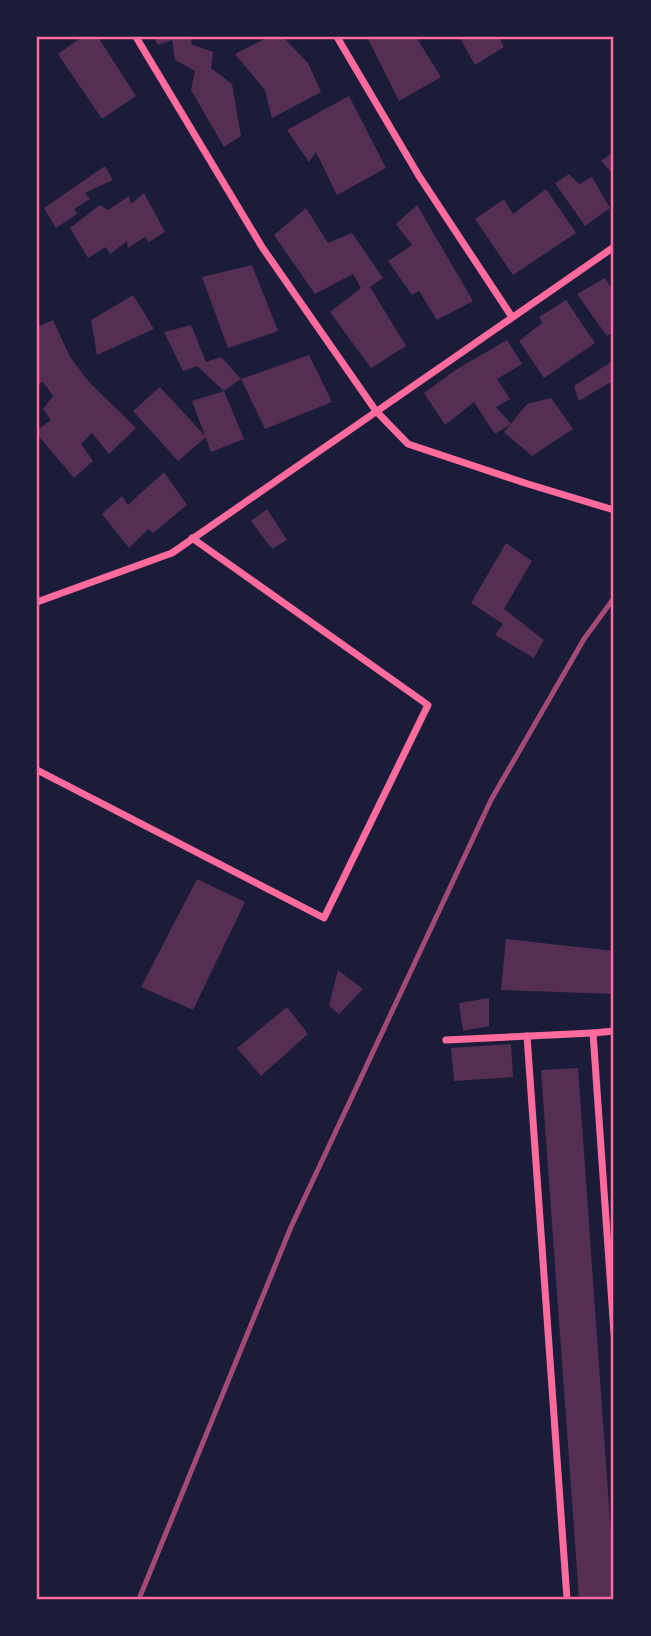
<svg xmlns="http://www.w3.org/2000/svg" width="651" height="1636" font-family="Overpass,sans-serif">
  <rect width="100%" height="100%" fill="#1b1b3a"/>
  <!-- building -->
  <g fill="#542f53">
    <polygon points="82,37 98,37 136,96 102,119 58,54"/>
    <polygon points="154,37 192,37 191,44 213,52 211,68 232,84 241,136 224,147 191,90 195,71 175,60 172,40 158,45"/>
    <polygon points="268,37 283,37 308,63 321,92 272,118 265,90 235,54"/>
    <polygon points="371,37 416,37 441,77 399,101 368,39"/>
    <polygon points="466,37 499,37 504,47 475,65 461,40"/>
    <polygon points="349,96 386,168 337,195 316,152 309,162 287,130"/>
    <polygon points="614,152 614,175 601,161"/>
    <polygon points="105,166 113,180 85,193 90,199 74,209 77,214 56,228 44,208"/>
    <polygon points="569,174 579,184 592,177 610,208 585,226 555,183"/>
    <polygon points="546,189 576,233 513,275 475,219 504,199 513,214"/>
    <polygon points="144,193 165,232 149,242 145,237 128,248 127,241 110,254 106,247 88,258 70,228 100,205 108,210 129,196 131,204"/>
    <polygon points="417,205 473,301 437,320 419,291 412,295 388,261 412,245 396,224"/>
    <polygon points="306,208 328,243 352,233 383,278 370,287 406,346 371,368 330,312 361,288 353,274 315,294 274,235"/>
    <polygon points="252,265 278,331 228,348 202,277"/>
    <polygon points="605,278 614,293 614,316 611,320 614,331 607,336 577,294"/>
    <polygon points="133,295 154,329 97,355 91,320"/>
    <polygon points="566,300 595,343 544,378 519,341 542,323 539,317"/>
    <polygon points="53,320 70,357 89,382 136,428 109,454 92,433 81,444 93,461 74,478 37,434 37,430 51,420 43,409 53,396 43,382 37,385 37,327"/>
    <polygon points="191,325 206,362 221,357 241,379 224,391 197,366 183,371 164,332"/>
    <polygon points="507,340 522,364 497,379 510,399 496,407 511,424 495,434 474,402 445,425 424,393 457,369"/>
    <polygon points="309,355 332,402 265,429 241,379"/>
    <polygon points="614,360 614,380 579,401 574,386"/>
    <polygon points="160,387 206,437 178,461 133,411"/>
    <polygon points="224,391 244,439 211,452 192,401"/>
    <polygon points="551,398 573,429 532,456 504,432 527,404"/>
    <polygon points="164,472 187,505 153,533 148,529 129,548 102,514 122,496 128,505"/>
    <polygon points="267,509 287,540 272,549 251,521"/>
    <polygon points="506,543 532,561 504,609 544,640 534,658 495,635 503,624 471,603"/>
    <polygon points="197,879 245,902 193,1010 141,987"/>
    <polygon points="506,939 614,951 614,994 501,990"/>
    <polygon points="338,970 363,989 339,1014 329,1006"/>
    <polygon points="489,998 489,1026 463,1031 459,1003"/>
    <polygon points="287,1007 308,1034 261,1076 237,1048"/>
    <polygon points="511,1044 513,1077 454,1081 451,1048"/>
    <polygon points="578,1068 614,1577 614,1599 579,1599 541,1070"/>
  </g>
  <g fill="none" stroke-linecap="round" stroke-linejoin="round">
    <!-- minor -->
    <g stroke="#ff6b9d" stroke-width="7">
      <polyline points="136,37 262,247 376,411 408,444 528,484 614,510"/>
      <polyline points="337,37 419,176 512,317"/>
      <polyline points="37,602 172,553 614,247"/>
      <polyline points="37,770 324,918 428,705 192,538"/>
      <polyline points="614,1031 593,1033 614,1333"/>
      <polyline points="527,1036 567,1599"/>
      <polyline points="446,1040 593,1033"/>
    </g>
    <!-- rail -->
    <polyline stroke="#a44b75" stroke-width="5" points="139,1599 291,1227 491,800 584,639 614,598"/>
  </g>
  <!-- border -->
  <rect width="651" height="1636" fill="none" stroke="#1b1b3a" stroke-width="77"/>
  <rect x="38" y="38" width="574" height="1560" fill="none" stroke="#ff6b9d" stroke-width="2.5"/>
</svg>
